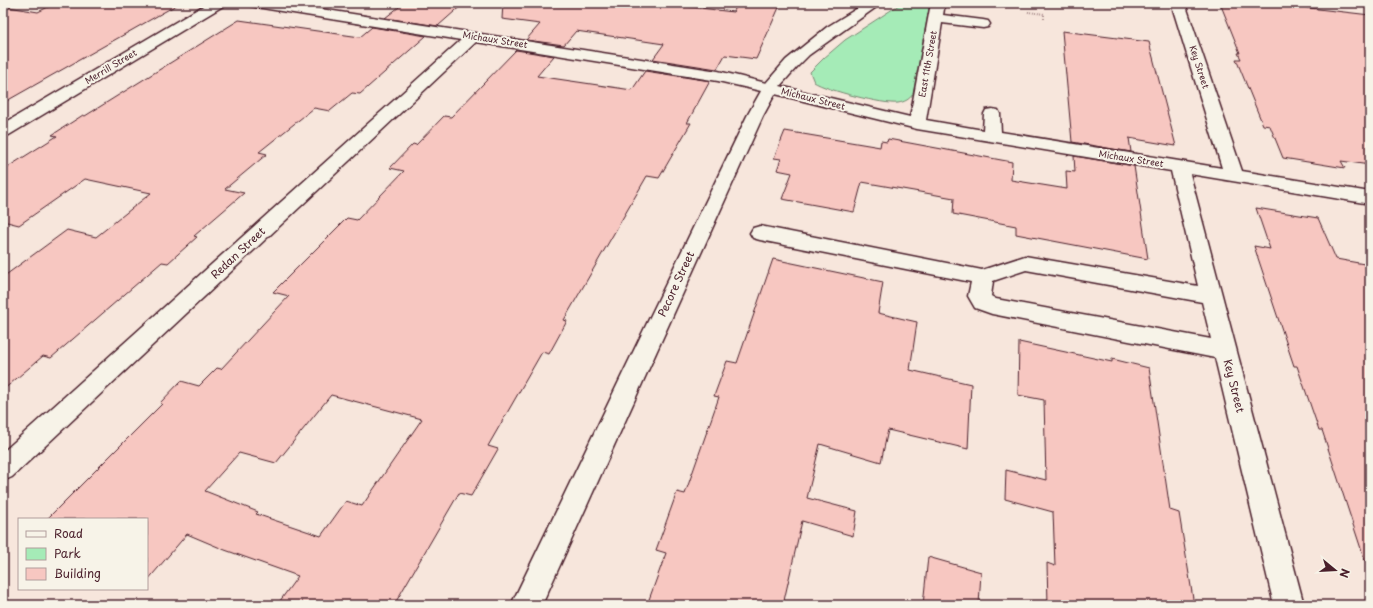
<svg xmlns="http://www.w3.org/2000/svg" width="1373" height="608" font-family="'Playpen Sans',sans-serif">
  <rect width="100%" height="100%" fill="#f7e6dc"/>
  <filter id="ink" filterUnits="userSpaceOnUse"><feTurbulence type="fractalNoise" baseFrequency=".025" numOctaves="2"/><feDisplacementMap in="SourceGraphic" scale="8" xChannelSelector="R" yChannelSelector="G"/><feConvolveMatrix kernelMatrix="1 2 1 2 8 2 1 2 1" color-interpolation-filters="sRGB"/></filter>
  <g filter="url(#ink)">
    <!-- green -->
    <path fill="#a5ebb7" stroke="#788571" d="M902 3H930L913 94C909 100 904 102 898 103 884 105 826 90 814 82L810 72 824 58 845 40Z"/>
    <!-- building -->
    <g fill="#f7c7c1" stroke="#4a1f2b" fill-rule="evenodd">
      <polygon points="56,3 180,3 3,103 3,6 38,12"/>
      <polygon points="404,3 464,3 438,26 385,18"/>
      <polygon points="503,3 625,3 655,7 659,3 733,12 739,3 781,3 756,59 725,55 717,69 653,59 664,44 576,31 564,45 526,40 540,24 502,19"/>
      <polygon points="1220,3 1266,3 1370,15 1370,165 1341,161 1345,168 1283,158 1270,126 1263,125 1236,59 1241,59 1238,53 1240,53"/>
      <polygon points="239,20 360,37 372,27 426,36 360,94 352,93 330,111 314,108 259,152 267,154 225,189 244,193 194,236 197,237 168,263 162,262 51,358 43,356 3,390 3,277 67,230 96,237 151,193 85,179 19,225 3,221 3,170 57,136 52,135 83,115 85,116"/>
      <polygon points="1062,31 1149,42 1176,146 1129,138 1131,152 1072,142"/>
      <path d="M516 50 554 56 537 76 632 90 645 71 710 81 687 123H691L659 178 647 176 564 320 567 321 549 354 542 352 488 446 498 449 471 496 459 493 394 605H277L298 576 225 550 187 534 147 581V519H47L162 404 160 403 181 381 199 386 217 368 221 369 289 296 273 292 347 218 357 220 404 171 390 168 413 144 416 145 444 116 451 117ZM331 395 422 419 362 506 346 501 321 536 256 514 258 512 205 491 239 453 276 463Z"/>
      <polygon points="785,131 880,147 881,141 887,142 888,139 1012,162 1011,180 1067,189 1066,171 1075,172 1074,156 1134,166 1148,259 1016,234 1016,226 953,214 954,198 862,182 854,212 782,199 792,173 777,170 781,159 774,158"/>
      <polygon points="1256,208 1318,218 1336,259 1370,265 1370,560 1365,561 1322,430 1319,430 1297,366 1294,366 1254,246 1270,249"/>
      <polygon points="773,259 883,282 878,313 917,322 910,370 971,384 968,449 888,430 881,462 820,444 807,498 857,511 853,536 802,521 783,605 647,605 666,553 656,550 677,492 685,494 719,397 714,396 727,361 737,363"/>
      <polygon points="1019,342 1112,362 1112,359 1149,368 1170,510 1179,513 1194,605 1048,605 1047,563 1055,566 1053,512 1005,499 1006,470 1046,480 1044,400 1018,395"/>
      <polygon points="928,557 981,572 979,605 923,605"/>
    </g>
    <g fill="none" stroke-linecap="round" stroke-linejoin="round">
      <defs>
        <g id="minor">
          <polygon points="208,3 225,3 223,6 9,135 3,136 3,124"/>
          <path d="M249 3H282L718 71 766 83 786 60 827 27 866 3H882L809 55 797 67 780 86 910 117 931 3H945L943 15 983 20 988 21 990 24 988 27 983 28 942 23 926 120 983 130 984 114 986 110 992 109 998 110 1000 114 1001 132 1222 168 1171 3H1185L1242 171 1370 192V204L1190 174 1304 605H1274L1215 358 992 314 975 308 968 296 971 282 760 240 753 238 750 233 753 228 760 226 982 270 1025 256 1198 286 1171 171 917 129 775 94 763 116 542 605H511L747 116 761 91 718 81 476 42 12 477 3 481V452L461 40 256 7 251 6ZM1026 270 1202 302 1211 339 996 299 991 296 993 281Z"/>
        </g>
      </defs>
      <!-- minor casing -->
      <use href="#minor" stroke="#4a1f2b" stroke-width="3"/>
      <!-- path -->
      <polyline stroke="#4a1f2b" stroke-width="2" stroke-dasharray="0.5 2" stroke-linecap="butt" points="1028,12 1044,14 1044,20"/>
      <!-- minor -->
      <use href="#minor" fill="#f7f3e8" fill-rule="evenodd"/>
    </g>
  </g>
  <g text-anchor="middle" stroke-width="4" stroke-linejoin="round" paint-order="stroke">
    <!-- far-street labels -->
    <g font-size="9" fill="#4a1f2b" stroke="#f7f3e8">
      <text transform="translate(495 40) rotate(9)" y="3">Michaux Street</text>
      <text transform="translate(928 64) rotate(-80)" y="3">East 11th Street</text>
      <text transform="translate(111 67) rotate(-31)" y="3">Merrill Street</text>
      <text transform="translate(1199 67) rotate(72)" y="3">Key Street</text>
      <text transform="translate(813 99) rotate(14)" y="3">Michaux Street</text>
      <text transform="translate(1131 159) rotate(9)" y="3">Michaux Street</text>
    </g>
    <!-- street labels -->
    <g font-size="11" fill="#4a1f2b" stroke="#f7f3e8">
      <text transform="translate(238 253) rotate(-43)" y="4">Redan Street</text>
      <text transform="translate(676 284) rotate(-65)" y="4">Pecore Street</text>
      <text transform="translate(1234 386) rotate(76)" y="4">Key Street</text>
    </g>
  </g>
  <!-- margin -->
  <rect width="1373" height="608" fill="none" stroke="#f7f3e8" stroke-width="16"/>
  <rect x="8" y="8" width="1357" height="592" fill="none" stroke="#4a1f2b" stroke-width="1.5" filter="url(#ink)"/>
  <!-- legend -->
  <rect x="18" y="518" width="130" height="72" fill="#f7f3e8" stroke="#b29e9c"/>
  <rect x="26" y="531" width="20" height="6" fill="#f7f3e8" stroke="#b29e9c"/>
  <text x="54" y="538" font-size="12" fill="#4a1f2b">Road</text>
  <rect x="26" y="548" width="20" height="12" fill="#a5ebb7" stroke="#b29e9c"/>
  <text x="54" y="558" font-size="12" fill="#4a1f2b">Park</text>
  <rect x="26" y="568" width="20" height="12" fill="#f7c7c1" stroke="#b29e9c"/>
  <text x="54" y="578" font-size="12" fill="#4a1f2b">Building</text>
  <!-- north arrow -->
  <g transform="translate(1335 570) rotate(108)" stroke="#f7f3e8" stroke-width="3" paint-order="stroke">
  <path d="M0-3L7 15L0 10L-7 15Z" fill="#4a1f2b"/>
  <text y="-6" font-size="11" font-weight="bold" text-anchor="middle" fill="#4a1f2b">N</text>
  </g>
</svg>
